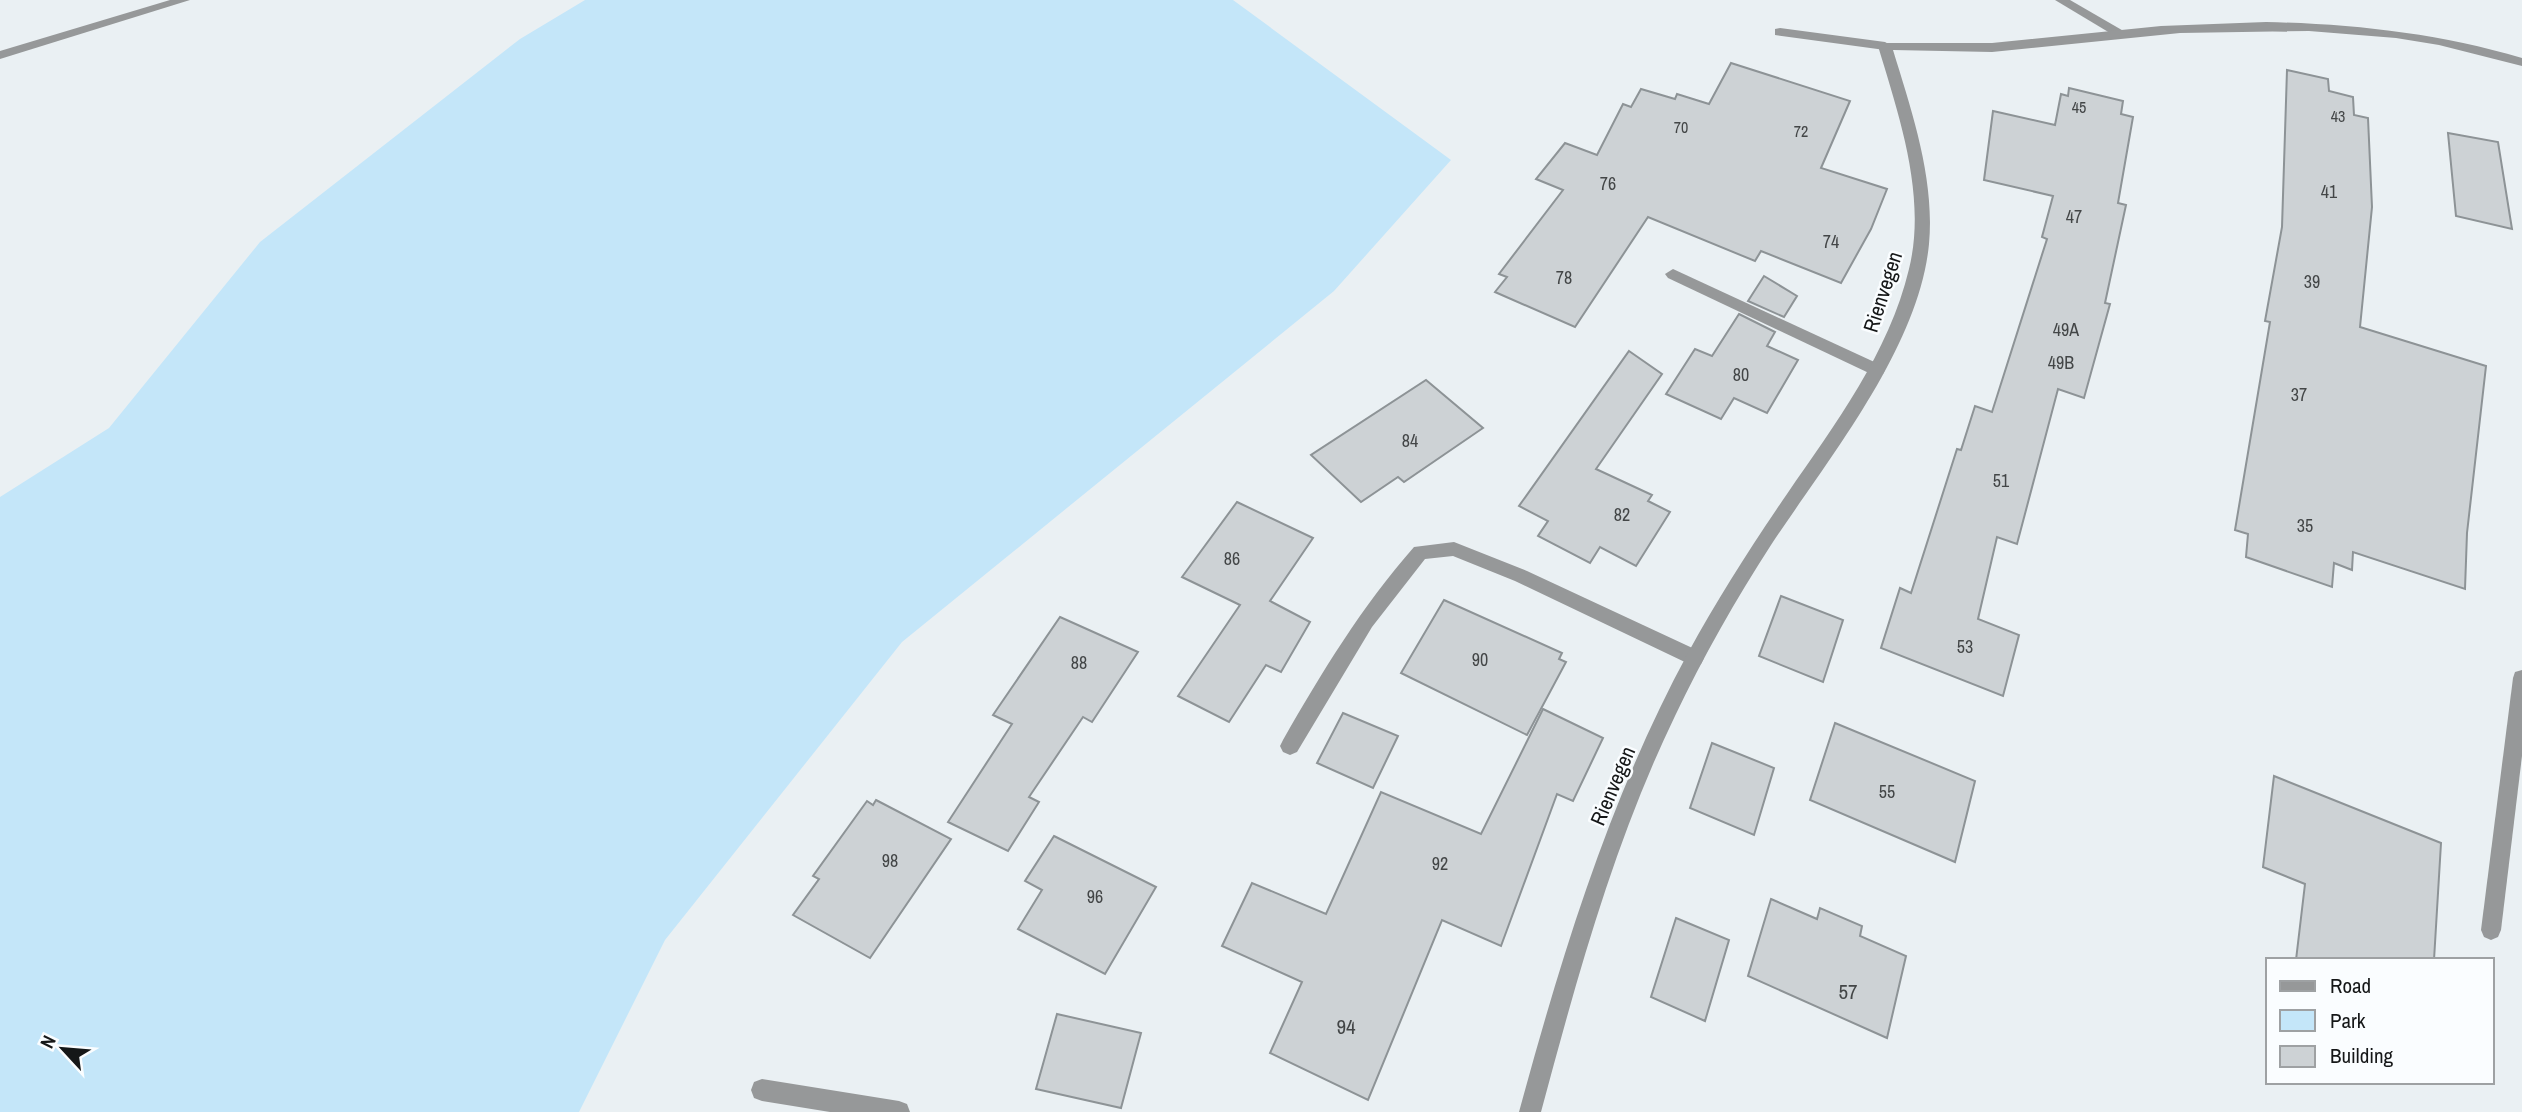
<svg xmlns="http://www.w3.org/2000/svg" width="2522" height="1112" font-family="'Archivo Narrow',sans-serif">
  <rect width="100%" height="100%" fill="#eaf0f3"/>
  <!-- green -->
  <polygon fill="#c4e6f9" points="585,0 1233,0 1451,160 1334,291 902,642 665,940 579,1112 0,1112 0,497 109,428 260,242 520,39"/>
  <!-- building -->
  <g fill="#cdd2d5" stroke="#8d9396" stroke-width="2">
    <polygon points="1731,63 1850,101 1821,168 1887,189 1871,229 1841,283 1761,251 1755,261 1648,217 1575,327 1495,292 1507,277 1499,274 1563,190 1536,179 1565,143 1597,155 1623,104 1631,107 1641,89 1675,99 1677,94 1709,104"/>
    <polygon points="2287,70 2328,79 2329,91 2353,97 2354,115 2368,118 2372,207 2360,327 2486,366 2467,533 2465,589 2353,552 2352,570 2334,563 2332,587 2246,557 2248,534 2235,530 2270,322 2265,321 2282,227"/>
    <polygon points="2069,88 2123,101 2121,114 2133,117 2118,203 2126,205 2105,303 2110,304 2084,398 2058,389 2017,544 1997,537 1978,619 2019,635 2003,696 1881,648 1900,588 1911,593 1957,449 1961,450 1975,406 1992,412 2047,239 2042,237 2053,196 1984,180 1993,111 2055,125 2061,94 2068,96"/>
    <polygon points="2448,133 2498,142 2512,229 2456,216"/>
    <polygon points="1764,276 1797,296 1784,317 1748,301"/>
    <polygon points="1739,314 1775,332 1767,346 1798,360 1767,413 1734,398 1721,419 1666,394 1695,349 1712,356"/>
    <polygon points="1629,351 1662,374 1596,469 1652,495 1648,501 1670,512 1636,566 1600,547 1590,563 1538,536 1548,521 1519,506"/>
    <polygon points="1426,380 1483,428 1404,482 1398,477 1361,502 1311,455"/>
    <polygon points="1237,502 1313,538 1270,601 1310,622 1281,672 1266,665 1229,722 1178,696 1240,605 1182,577"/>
    <polygon points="1781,596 1843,620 1823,682 1759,656"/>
    <polygon points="1444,600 1562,653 1559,659 1566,662 1527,735 1401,673"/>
    <polygon points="1060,617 1138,652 1092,722 1083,717 1029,797 1039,802 1008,851 948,822 1012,724 993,715"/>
    <polygon points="1543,709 1603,738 1573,801 1557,794 1501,946 1442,920 1368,1100 1270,1053 1302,982 1222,946 1252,883 1326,914 1381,792 1481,834"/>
    <polygon points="1343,713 1398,736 1373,788 1317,763"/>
    <polygon points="1835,723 1975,781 1955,862 1810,800"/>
    <polygon points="1712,743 1774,768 1754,835 1690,808"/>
    <polygon points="2274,776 2441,843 2434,960 2296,960 2305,884 2263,867"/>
    <polygon points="876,800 951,839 870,958 793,915 819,879 813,876 867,801 873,805"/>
    <polygon points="1054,836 1156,887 1105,974 1018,929 1042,890 1025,881"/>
    <polygon points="1771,899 1817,919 1820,908 1862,926 1860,936 1906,956 1887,1038 1748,976"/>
    <polygon points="1676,918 1729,940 1705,1021 1651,997"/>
    <polygon points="1057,1014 1141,1033 1121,1108 1036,1089"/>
  </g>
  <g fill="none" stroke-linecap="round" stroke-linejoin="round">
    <!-- service -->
    <g fill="#969899" fill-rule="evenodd">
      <polygon points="2055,0 2070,0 2127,33 2120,37 2115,36"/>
      <polygon points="1780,28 1885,42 1892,46 1885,50 1775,35 1775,29"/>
      <polygon points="1673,269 1883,366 1885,370 1883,374 1871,374 1668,278 1665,274"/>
      <path d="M1454 542 1527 571 1701 652 1704 658 1701 664 1695 666 1689 664 1515 581 1453 556 1425 559 1372 627 1297 752 1290 755 1283 752 1280 746 1283 740C1322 672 1362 606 1414 547Z"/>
      <polygon points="762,1079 899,1101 907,1104 910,1112 830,1112 762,1101 754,1098 751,1090 754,1082"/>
    </g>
    <!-- minor -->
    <g fill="#969899" fill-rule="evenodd">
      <polygon points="170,0 190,0 0,59 0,51"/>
      <path d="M2266 22C2353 24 2437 33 2522 58V66L2439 45 2396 38 2309 31 2180 33 1992 52 1893 50C1912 112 1935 179 1929 244 1919 348 1828 459 1771 545 1736 599 1703 657 1675 716 1614 842 1577 978 1541 1112H1519C1562 954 1610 797 1688 653 1718 598 1752 545 1787 494 1835 424 1889 353 1909 269 1927 196 1899 116 1878 46L1880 43H1992L2161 26Z"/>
      <polygon points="2522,670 2522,756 2501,930 2498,937 2491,940 2484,937 2481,930 2513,678 2515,672"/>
    </g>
  </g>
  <g text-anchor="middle" stroke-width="5" stroke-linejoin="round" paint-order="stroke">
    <!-- far-number labels -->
    <g font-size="16" fill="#434647">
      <text x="2079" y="113">45</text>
      <text x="2338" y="122">43</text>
      <text x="1681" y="133">70</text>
      <text x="1801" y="137">72</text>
    </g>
    <!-- number labels -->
    <g font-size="18" fill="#434647">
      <text x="1608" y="190">76</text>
      <text x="2329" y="198">41</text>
      <text x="2074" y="223">47</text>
      <text x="1831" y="248">74</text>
      <text x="1564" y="284">78</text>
      <text x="2312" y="288">39</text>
      <text x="2066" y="336">49A</text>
      <text x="2061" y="369">49B</text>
      <text x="1741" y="381">80</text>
      <text x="2299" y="401">37</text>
      <text x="1410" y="447">84</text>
      <text x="2001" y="487">51</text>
      <text x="1622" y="521">82</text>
      <text x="2305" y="532">35</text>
      <text x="1232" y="565">86</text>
      <text x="1965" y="653">53</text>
      <text x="1480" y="666">90</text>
      <text x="1079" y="669">88</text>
      <text x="1887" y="798">55</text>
      <text x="890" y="867">98</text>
      <text x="1440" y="870">92</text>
      <text x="1095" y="903">96</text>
    </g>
    <!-- street labels -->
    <g font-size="21" fill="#151718" stroke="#fafdff">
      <text transform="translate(1883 292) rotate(-72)" y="7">Rienvegen</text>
      <text transform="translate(1613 786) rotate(-67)" y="7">Rienvegen</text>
    </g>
    <!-- near-number labels -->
    <g font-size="21" fill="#434647">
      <text x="1848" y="999">57</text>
      <text x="1346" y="1034">94</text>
    </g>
  </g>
  <!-- legend -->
  <rect x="2266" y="958" width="228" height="126" fill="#fafdff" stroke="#9ea1a3" stroke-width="2"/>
  <rect x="2280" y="981" width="35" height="10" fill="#969899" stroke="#9ea1a3" stroke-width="2"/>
  <text x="2330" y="993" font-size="21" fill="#151718">Road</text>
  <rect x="2280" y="1010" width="35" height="21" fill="#c4e6f9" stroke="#9ea1a3" stroke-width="2"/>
  <text x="2330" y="1028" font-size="21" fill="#151718">Park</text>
  <rect x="2280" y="1046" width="35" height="21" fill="#cdd2d5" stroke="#9ea1a3" stroke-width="2"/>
  <text x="2330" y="1063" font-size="21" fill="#151718">Building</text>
  <!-- north arrow -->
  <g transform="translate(63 1049) rotate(296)" stroke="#fafdff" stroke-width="5" paint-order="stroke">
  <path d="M0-5L12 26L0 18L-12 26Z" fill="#151718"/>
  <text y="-10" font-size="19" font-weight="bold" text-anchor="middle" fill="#151718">N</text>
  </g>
</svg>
